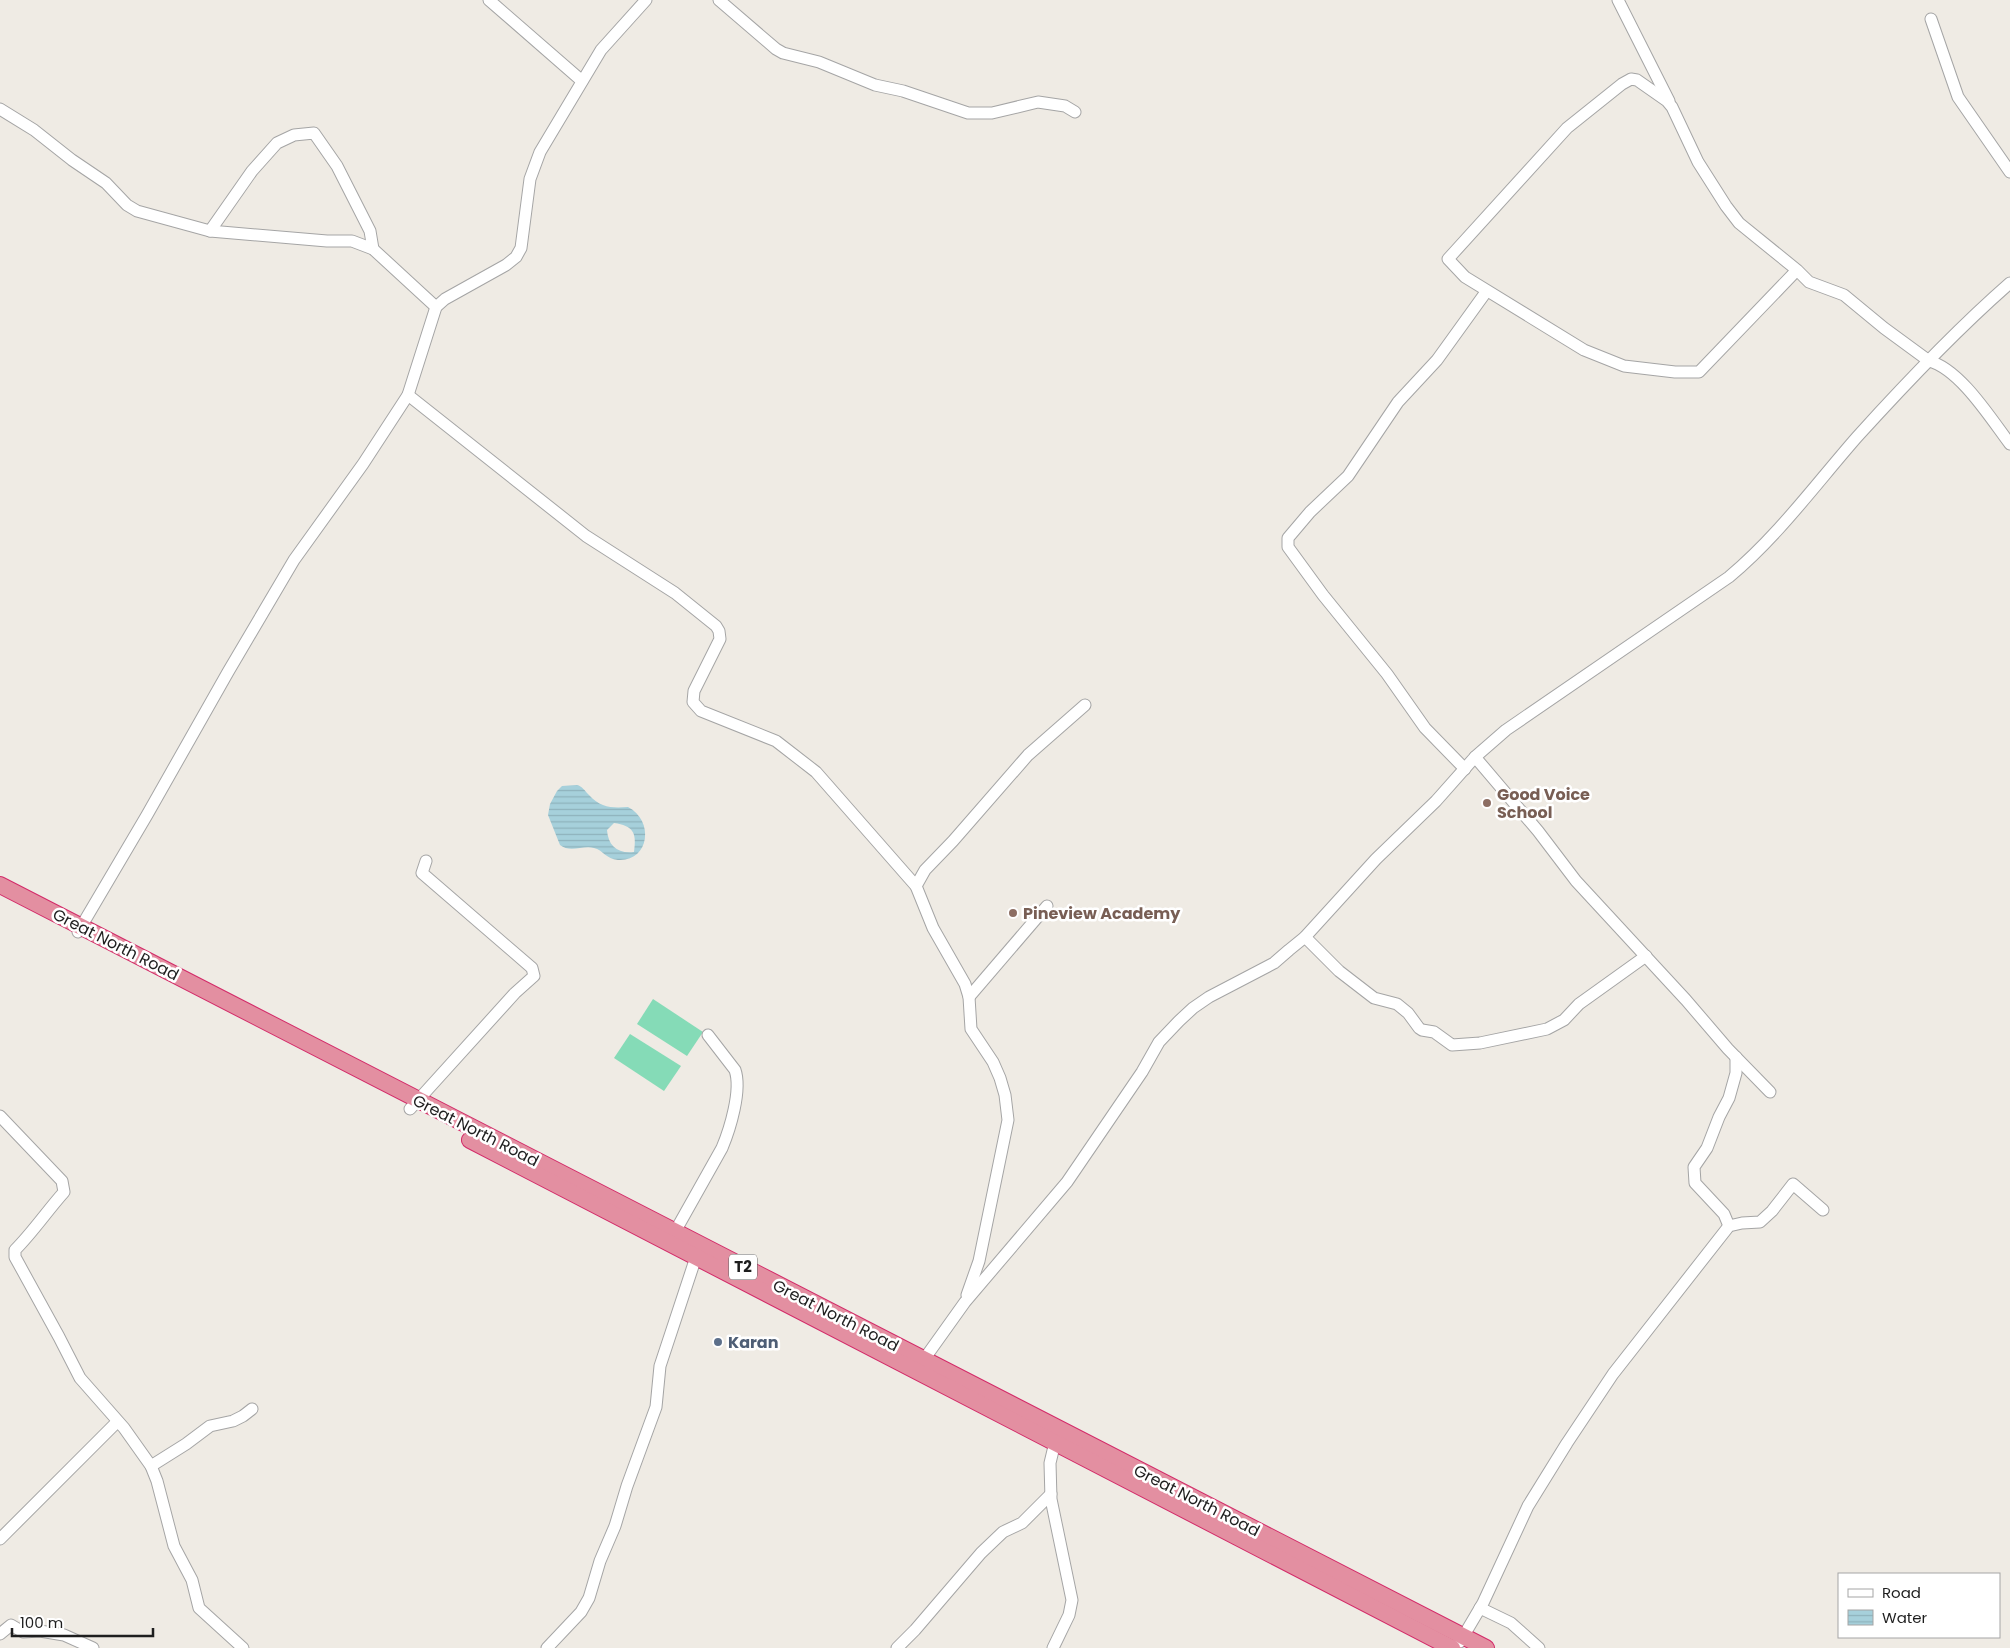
<svg xmlns="http://www.w3.org/2000/svg" width="2010" height="1648" font-family="Poppins,sans-serif">
  <defs>
    <pattern id="water-rules" width="6" height="5" patternUnits="userSpaceOnUse" patternTransform="scale(1.25)"><rect width="6" height="5" fill="#a6d0db"/><path d="M0 2.5h6" fill="none" stroke="#8eb2bc"/></pattern>
  </defs>
  <rect width="100%" height="100%" fill="#efebe4"/>
  <!-- pitch -->
  <g fill="#85dbb7">
    <polygon points="653,999 703,1032 687,1056 637,1024"/>
    <polygon points="630,1034 681,1066 664,1091 614,1058"/>
  </g>
  <!-- water -->
  <path fill="url(#water-rules)" fill-rule="evenodd" d="M577 785C582 786 585 791 589 795 601 808 612 808 628 807 655 821 649 862 618 860 606 859 603 850 594 848 583 845 570 853 560 845L548 815 550 804 557 791 562 786ZM614 823C633 826 637 832 634 852 618 854 608 846 607 830Z"/>
  <g fill="none" stroke-linecap="round" stroke-linejoin="round">
    <defs>
      <g id="minor">
        <polyline points="489,0 582,81"/>
        <polyline points="719,0 776,49 783,53 819,62 875,85 903,91 968,113 992,113 1038,102 1065,106 1075,112"/>
        <polyline points="1618,0 1669,101"/>
        <polyline points="1931,19 1958,97 2010,172"/>
        <polyline points="0,109 34,130 72,160 106,183 127,205 137,211 210,231 327,241 352,241 373,249 436,307"/>
        <polyline points="210,231 252,171 277,143 294,135 314,133 337,166 370,231 373,249"/>
        <path d="M1797 270 1699 372H1675L1624 366 1584 350 1465 277 1448 259 1567 128 1622 84 1631 79 1637 80 1667 101 1672 107 1698 162 1726 206 1739 223 1797 270 1809 282 1844 295 1884 328 1929 361C1960 369 1991 419 2010 444"/>
        <polyline points="408,395 586,536 675,593 716,626 719,631 720,639 694,691 693,702 701,711 776,741 816,772 916,886 933,928 965,984 969,997 971,1029 993,1062 1000,1078 1005,1095 1008,1120 979,1261 967,1295"/>
        <polyline points="1475,757 1538,831 1576,881 1686,1000 1728,1049 1770,1092"/>
        <polyline points="1465,769 1425,728 1387,674 1323,595 1288,547 1288,538 1310,512 1348,476 1398,402 1437,360 1486,292"/>
        <polyline points="916,886 925,870 953,841 1028,755 1085,705"/>
        <polyline points="78,932 147,815 228,672 294,560 363,464 408,395 436,307 445,299 506,265 516,257 521,248 530,179 540,152 601,50 646,0"/>
        <polyline points="1305,937 1339,971 1374,998 1397,1004 1408,1013 1419,1028 1422,1030 1434,1032 1452,1045 1480,1043 1547,1029 1564,1020 1579,1004 1646,956"/>
        <polyline points="969,997 1047,906"/>
        <polyline points="410,1109 515,993 534,976 532,968 422,873 426,861"/>
        <path d="M0 1116 62 1181 64 1192C47 1211 33 1232 15 1250V1257L59 1337 80 1378 124 1428 151 1466 157 1481 174 1546 192 1580 199 1608 243 1648"/>
        <polyline points="1729,1226 1724,1214 1695,1183 1694,1167 1707,1148 1719,1117 1729,1098 1736,1073 1736,1057"/>
        <path d="M672 1237 722 1148C730 1129 742 1090 735 1070L708 1035"/>
        <path d="M920 1365 965 1302 1067 1182 1142 1072 1159 1042 1179 1021 1193 1008 1209 997 1274 963 1289 950 1305 937 1376 859 1436 801 1475 757 1506 730 1729 577C1778 536 1815 485 1857 437 1906 383 1956 330 2010 283"/>
        <polyline points="151,1466 186,1444 210,1426 233,1421 243,1416 252,1409"/>
        <polyline points="0,1539 117,1422"/>
        <polyline points="1480,1608 1511,1623 1539,1648"/>
        <polyline points="0,1634 11,1625 23,1632 40,1631 64,1635 93,1648"/>
        <polyline points="1460,1642 1483,1603 1528,1506 1567,1443 1613,1374 1729,1226 1742,1223 1760,1222 1772,1211 1793,1184 1823,1210"/>
        <polyline points="547,1648 581,1612 589,1598 600,1561 615,1526 627,1486 656,1407 660,1366 698,1251"/>
        <polyline points="897,1648 915,1630 981,1553 1003,1532 1022,1523 1051,1494"/>
        <polyline points="1053,1648 1069,1615 1072,1600 1051,1499 1050,1463 1056,1438"/>
      </g>
      <g id="highway">
        <polyline points="0,885 1486,1648"/>
        <polyline points="470,1140 1452,1648"/>
      </g>
    </defs>
    <!-- minor casing -->
    <use href="#minor" stroke="#a5a5a5" stroke-width="13"/>
    <!-- highway casing -->
    <use href="#highway" stroke="#d32b69" stroke-width="18"/>
    <!-- minor -->
    <use href="#minor" stroke="#fff" stroke-width="11"/>
    <!-- highway -->
    <use href="#highway" stroke="#e38fa1" stroke-width="16"/>
  </g>
  <!-- markers -->
  <g fill="#8d6e63" stroke="#fff" stroke-width="2">
    <circle cx="1487" cy="803" r="5"/>
    <circle cx="1013" cy="913" r="5"/>
  </g>
  <circle fill="#5c6f8a" stroke="#fff" stroke-width="2" cx="718" cy="1342" r="5"/>
  <g text-anchor="middle" stroke-width="5" stroke-linejoin="round" paint-order="stroke">
    <!-- shield labels -->
    <rect fill="#fff" stroke="#626262" stroke-width="1" x="729" y="1254.5" width="28" height="25" rx="4"/>
    <g font-size="15" font-weight="bold" fill="#1e1e1e">
      <text x="743" y="1272">T2</text>
    </g>
    <!-- education labels -->
    <g font-size="16" font-weight="bold" fill="#785e54" stroke="#fff" text-anchor="start">
      <text x="1497" y="800">Good Voice<tspan x="1497" dy="18">School</tspan></text>
      <text x="1023" y="919">Pineview Academy</text>
    </g>
    <!-- street labels -->
    <g font-size="16" fill="#1e1e1e" stroke="#fff">
      <text transform="translate(116 944) rotate(27)" y="6">Great North Road</text>
      <text transform="translate(476 1130) rotate(27)" y="6">Great North Road</text>
      <text transform="translate(836 1315) rotate(27)" y="6">Great North Road</text>
      <text transform="translate(1197 1500) rotate(27)" y="6">Great North Road</text>
    </g>
    <!-- service labels -->
    <g font-size="16" font-weight="bold" fill="#4e5e75" stroke="#fff" text-anchor="start">
      <text x="728" y="1348">Karan</text>
    </g>
  </g>
  <!-- legend -->
  <rect x="1838" y="1573" width="162" height="65" fill="#ffffff" stroke="#a5a5a5"/>
  <rect x="1848" y="1589" width="25" height="8" fill="#ffffff" stroke="#a5a5a5"/>
  <text x="1882" y="1598" font-size="15" fill="#1e1e1e">Road</text>
  <rect x="1848" y="1610" width="25" height="15" fill="url(#water-rules)" stroke="#a5a5a5"/>
  <text x="1882" y="1623" font-size="15" fill="#1e1e1e">Water</text>
  <!-- scale -->
  <path d="M12 1628v8h141v-8" fill="none" stroke="#1e1e1e" stroke-width="2.5"/>
  <text x="20" y="1628" font-size="15" fill="#1e1e1e" stroke="#ffffff" stroke-width="4" paint-order="stroke">100 m</text>
</svg>
